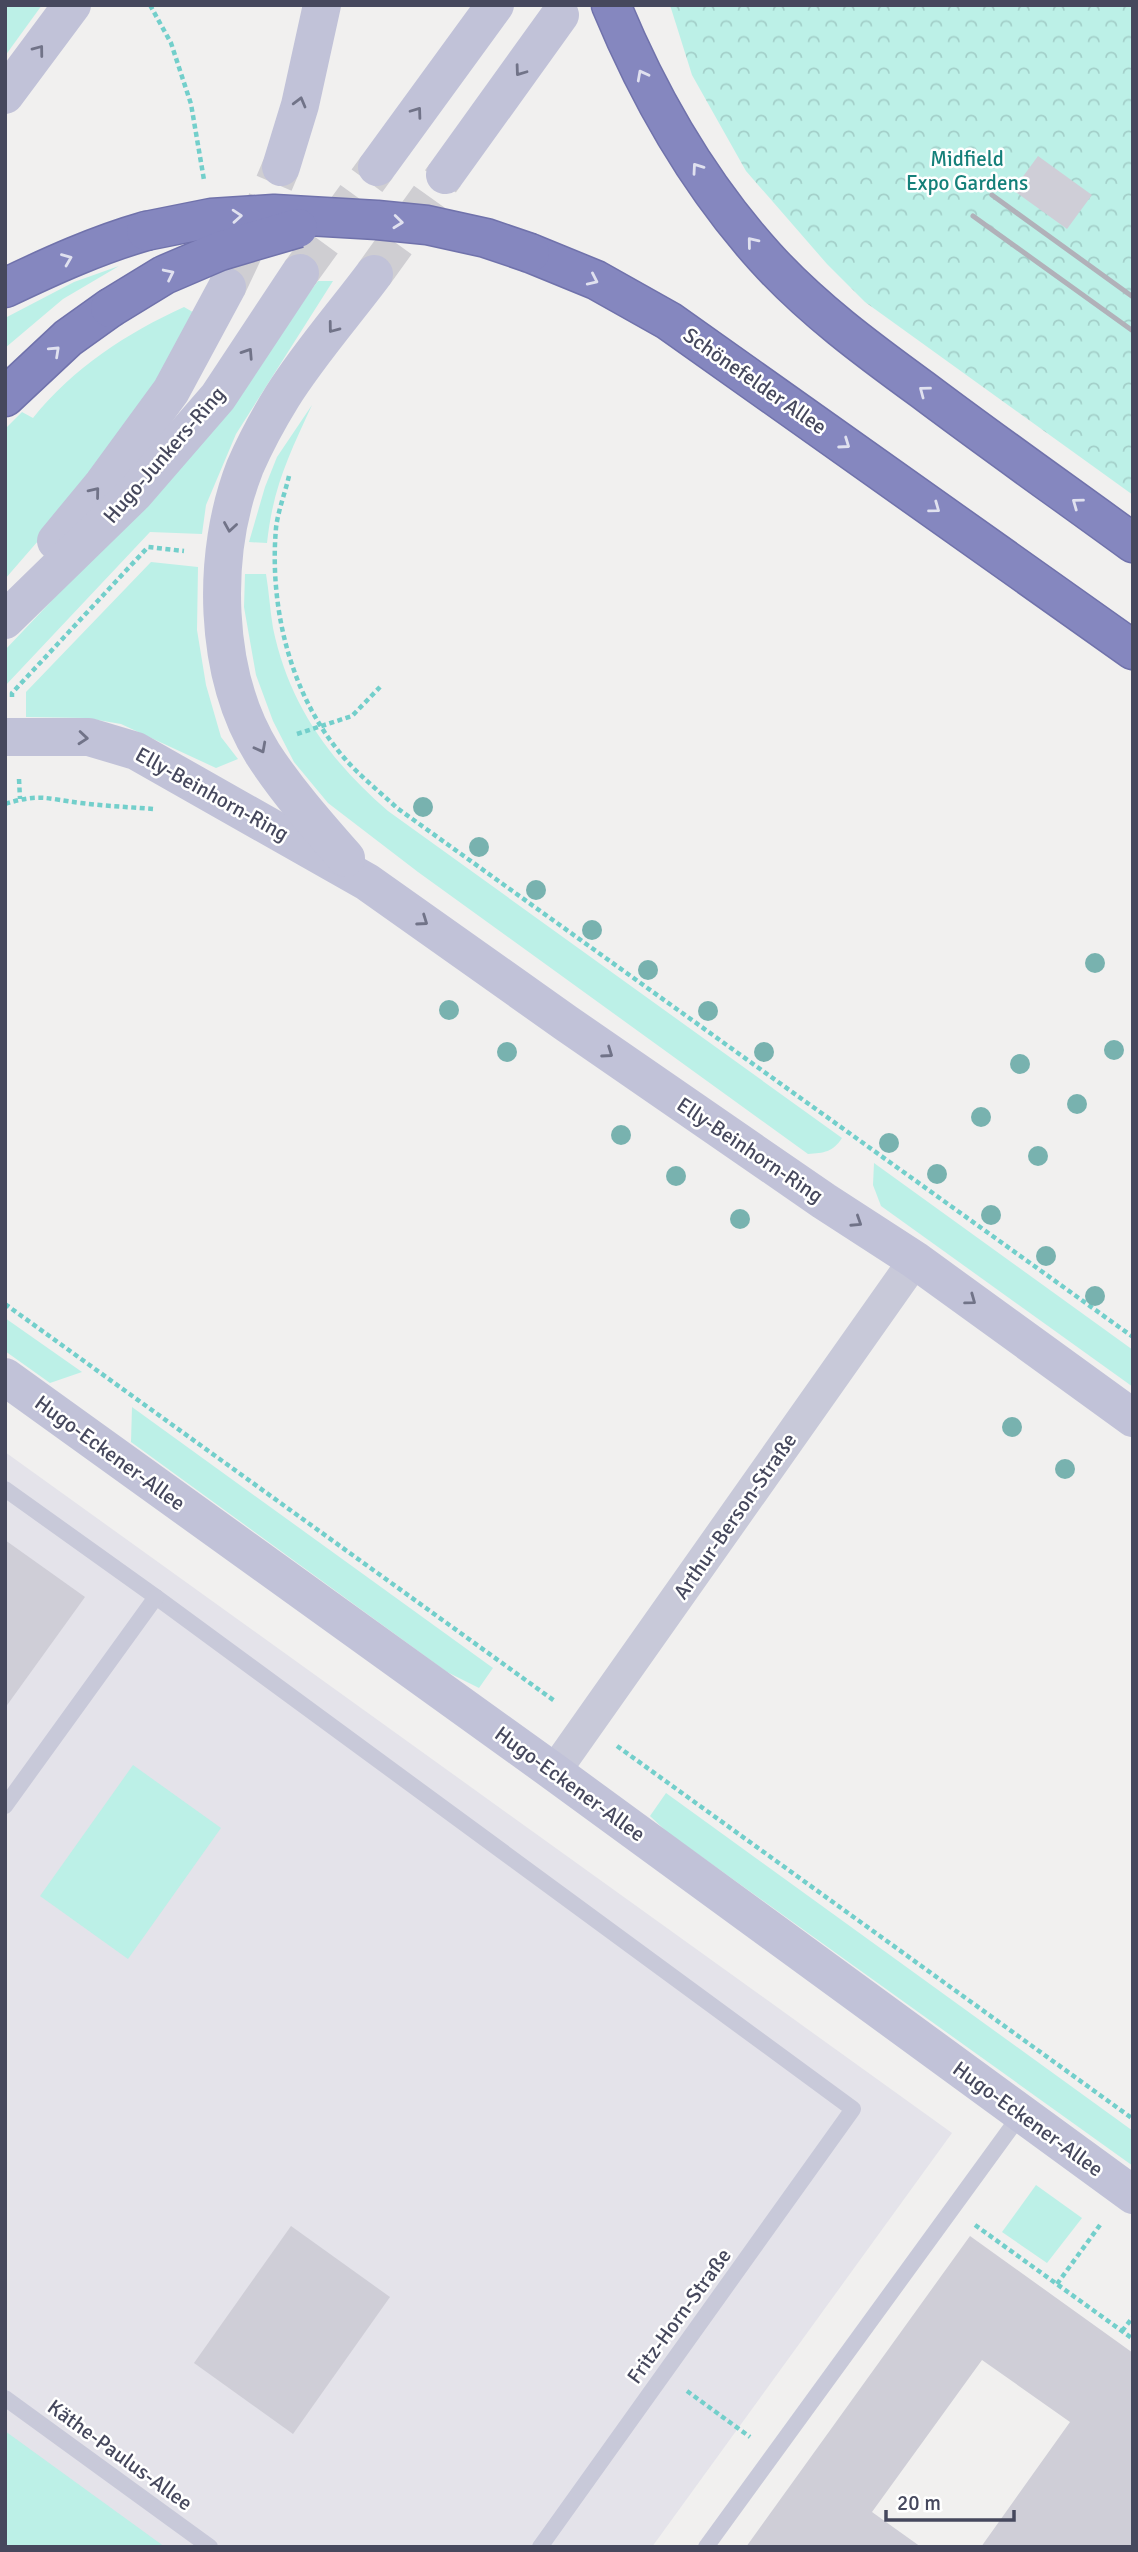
<svg xmlns="http://www.w3.org/2000/svg" width="1138" height="2552" font-family="Signika,sans-serif">
  <defs>
    <pattern id="park-crowns" width="20" height="18" patternUnits="userSpaceOnUse" patternTransform="scale(1.75)"><rect width="20" height="18" fill="#bcf0e7"/><path d="M2 6a3 3 0 1 1 6 0M12 15a3 3 0 1 1 6 0" fill="none" stroke="#a3cfc9"/></pattern>
  </defs>
  <rect width="100%" height="100%" fill="#f1f0ef"/>
  <!-- airport -->
  <polygon fill="#e4e3ea" points="5,1452 952,2133 652,2547 5,2547"/>
  <!-- green -->
  <g fill="#bcf0e7">
    <polygon points="5,5 42,5 5,56"/>
    <polygon points="119,266 63,299 5,348 5,318 74,282"/>
    <polygon points="318,281 333,281 236,434 206,505 202,534 150,532 5,686 5,650 150,497 219,413"/>
    <path d="M184 307 198 315 176 353 71 503 5 579V429L22 412 33 418C73 368 127 333 184 307Z"/>
    <path d="M312 405C289 455 273 487 267 543L249 542 265 487 277 457Z"/>
    <polygon points="151,562 198,567 197,630 206,685 221,737 238,759 216,768 121,724 86,718 26,717 26,692"/>
    <path d="M245 574H266C269 592 270 610 273 628 289 705 330 761 388 811L842 1138C833 1152 824 1153 808 1154L418 872 328 803 294 762 273 721 256 675 244 607Z"/>
    <polygon points="874,1163 1133,1350 1133,1387 881,1206 873,1185"/>
    <polygon points="5,1318 82,1372 50,1383 5,1351"/>
    <polygon points="132,1407 493,1668 479,1688 447,1672 131,1442"/>
    <polygon points="133,1765 221,1828 128,1959 40,1896"/>
    <polygon points="666,1793 1133,2131 1133,2166 667,1832 650,1816"/>
    <polygon points="1036,2185 1082,2218 1047,2263 1002,2232"/>
    <polygon points="5,2431 165,2547 5,2547"/>
  </g>
  <!-- park -->
  <polygon fill="url(#park-crowns)" points="670,5 1133,5 1133,495 865,302 827,264 746,171 692,75"/>
  <!-- building -->
  <g fill="#cfced7">
    <polygon points="1038,156 1092,195 1067,229 1013,190"/>
    <polygon points="5,1540 85,1597 5,1708"/>
    <polygon points="291,2226 390,2297 293,2434 194,2363"/>
    <polygon points="970,2236 1133,2353 1133,2547 981,2547 1070,2422 982,2360 872,2512 921,2547 746,2547"/>
  </g>
  <g fill="none" stroke-linecap="round" stroke-linejoin="round">
    <!-- secondary-tunnel -->
    <g stroke="#cfced2" stroke-width="38" stroke-dasharray="38 19" stroke-linecap="butt">
      <polyline points="300,273 377,167"/>
      <polyline points="374,274 445,175"/>
      <polyline points="227,287 255,228 281,167"/>
    </g>
    <defs>
      <g id="highway">
        <path d="M611 5C649 97 698 183 765 257 811 308 868 350 923 390 992 442 1063 492 1133 543"/>
        <polyline points="530,253 596,280 669,321 1133,650"/>
        <path d="M5 288C51 266 97 245 146 231"/>
        <polyline points="5,397 68,338 110,308"/>
      </g>
    </defs>
    <!-- highway casing -->
    <use href="#highway" stroke="#7072ab" stroke-width="41"/>
    <!-- path -->
    <g stroke="#73cfcb" stroke-width="4.5" stroke-dasharray="5 3.5" stroke-linecap="butt">
      <polyline points="150,5 171,43 191,104 204,180"/>
      <path d="M289 476C285 493 278 511 276 528 269 609 291 698 346 760 361 777 380 792 397 808L1133 1337"/>
      <polyline points="12,697 12,693 148,547 184,551"/>
      <polyline points="297,734 352,716 380,687"/>
      <polyline points="19,779 20,799"/>
      <path d="M5 804C39 793 48 799 81 803 105 806 129 807 153 809"/>
      <polyline points="5,1304 556,1702"/>
      <polyline points="617,1746 1133,2119"/>
      <polyline points="975,2225 1133,2339"/>
      <polyline points="1057,2284 1100,2225"/>
      <polyline points="1122,2331 1133,2317"/>
      <polyline points="687,2391 750,2437"/>
    </g>
    <!-- lane -->
    <g stroke="#c8c9d9" stroke-width="16">
      <polyline points="5,1489 156,1597 853,2109 540,2547"/>
      <polyline points="5,1806 156,1597"/>
      <polyline points="5,2398 210,2547"/>
      <polyline points="706,2547 1021,2114"/>
    </g>
    <!-- street -->
    <polyline stroke="#c8c9d9" stroke-width="33" points="554,1772 915,1260"/>
    <!-- secondary -->
    <g stroke="#c1c2d8" stroke-width="38">
      <polyline points="5,95 72,5"/>
      <polyline points="281,167 300,105 322,5"/>
      <polyline points="377,167 495,5"/>
      <polyline points="445,175 560,15"/>
      <polyline points="56,541 103,484 171,391 227,287"/>
      <polyline points="5,620 134,494 218,397 300,273"/>
      <polyline points="5,737 89,737 136,751 367,882 566,1023 824,1201 915,1260 1133,1418"/>
      <path d="M346 858C317 825 287 791 263 754 213 674 211 554 245 467 255 444 269 418 282 397 308 355 345 313 374 274"/>
      <polyline points="5,1377 554,1772 1133,2195"/>
    </g>
    <!-- highway -->
    <use href="#highway" stroke="#8587bf" stroke-width="38"/>
    <!-- rail -->
    <g stroke="#b1b1b9" stroke-width="5">
      <polyline points="992,195 1133,297"/>
      <polyline points="973,216 1133,331"/>
    </g>
    <defs>
      <g id="highway-bridge">
        <polyline points="146,231 211,218 274,214 377,220 427,225 486,238 530,253"/>
        <polyline points="110,308 164,275 220,251 298,228"/>
      </g>
    </defs>
    <!-- highway-bridge casing -->
    <use href="#highway-bridge" stroke="#7072ab" stroke-width="41" stroke-linecap="butt"/>
    <!-- highway-bridge -->
    <use href="#highway-bridge" stroke="#8587bf" stroke-width="38"/>
  </g>
  <!-- trees -->
  <g fill="#78b2af">
    <circle cx="423" cy="807" r="10"/>
    <circle cx="479" cy="847" r="10"/>
    <circle cx="536" cy="890" r="10"/>
    <circle cx="592" cy="930" r="10"/>
    <circle cx="1095" cy="963" r="10"/>
    <circle cx="648" cy="970" r="10"/>
    <circle cx="449" cy="1010" r="10"/>
    <circle cx="708" cy="1011" r="10"/>
    <circle cx="1114" cy="1050" r="10"/>
    <circle cx="507" cy="1052" r="10"/>
    <circle cx="764" cy="1052" r="10"/>
    <circle cx="1020" cy="1064" r="10"/>
    <circle cx="1077" cy="1104" r="10"/>
    <circle cx="981" cy="1117" r="10"/>
    <circle cx="621" cy="1135" r="10"/>
    <circle cx="889" cy="1143" r="10"/>
    <circle cx="1038" cy="1156" r="10"/>
    <circle cx="937" cy="1174" r="10"/>
    <circle cx="676" cy="1176" r="10"/>
    <circle cx="991" cy="1215" r="10"/>
    <circle cx="740" cy="1219" r="10"/>
    <circle cx="1046" cy="1256" r="10"/>
    <circle cx="1095" cy="1296" r="10"/>
    <circle cx="1012" cy="1427" r="10"/>
    <circle cx="1065" cy="1469" r="10"/>
  </g>
  <!-- one-way arrows -->
  <defs><path id="oneway-chevron" d="M-2-3.5L2.5 0L-2 3.5" fill="none" stroke-width="1.6" stroke-linecap="round" stroke-linejoin="round" transform="scale(1.75)"/></defs>
  <g stroke="#717388">
    <use href="#oneway-chevron" transform="translate(39 50) rotate(-53)"/>
    <use href="#oneway-chevron" transform="translate(520 71) rotate(126)"/>
    <use href="#oneway-chevron" transform="translate(300 102) rotate(-75)"/>
    <use href="#oneway-chevron" transform="translate(417 112) rotate(-54)"/>
    <use href="#oneway-chevron" transform="translate(333 328) rotate(127)"/>
    <use href="#oneway-chevron" transform="translate(248 353) rotate(-57)"/>
    <use href="#oneway-chevron" transform="translate(95 492) rotate(-51)"/>
    <use href="#oneway-chevron" transform="translate(230 527) rotate(99)"/>
    <use href="#oneway-chevron" transform="translate(83 738) rotate(5)"/>
    <use href="#oneway-chevron" transform="translate(261 748) rotate(62)"/>
    <use href="#oneway-chevron" transform="translate(423 921) rotate(35)"/>
    <use href="#oneway-chevron" transform="translate(608 1053) rotate(35)"/>
    <use href="#oneway-chevron" transform="translate(857 1222) rotate(33)"/>
    <use href="#oneway-chevron" transform="translate(971 1300) rotate(36)"/>
  </g>
  <g stroke="#e0e1ef">
    <use href="#oneway-chevron" transform="translate(642 75) rotate(-118)"/>
    <use href="#oneway-chevron" transform="translate(697 168) rotate(-125)"/>
    <use href="#oneway-chevron" transform="translate(237 216) rotate(-4)"/>
    <use href="#oneway-chevron" transform="translate(398 222) rotate(6)"/>
    <use href="#oneway-chevron" transform="translate(752 242) rotate(-129)"/>
    <use href="#oneway-chevron" transform="translate(67 259) rotate(-22)"/>
    <use href="#oneway-chevron" transform="translate(169 274) rotate(-26)"/>
    <use href="#oneway-chevron" transform="translate(593 280) rotate(25)"/>
    <use href="#oneway-chevron" transform="translate(55 351) rotate(-43)"/>
    <use href="#oneway-chevron" transform="translate(924 391) rotate(-143)"/>
    <use href="#oneway-chevron" transform="translate(845 444) rotate(35)"/>
    <use href="#oneway-chevron" transform="translate(1077 503) rotate(-144)"/>
    <use href="#oneway-chevron" transform="translate(935 508) rotate(36)"/>
  </g>
  <g text-anchor="middle" stroke-width="5" stroke-linejoin="round" paint-order="stroke">
    <!-- park labels -->
    <g font-size="21" fill="#15807a" stroke="#fff">
      <text x="967" y="166">Midfield<tspan x="967" dy="24">Expo Gardens</tspan></text>
    </g>
    <!-- street labels -->
    <g font-size="21" fill="#46485d" stroke="#fff">
      <text transform="translate(755 381) rotate(35)" y="7">Schönefelder Allee</text>
      <text transform="translate(164 455) rotate(-49)" y="7">Hugo-Junkers-Ring</text>
      <text transform="translate(212 794) rotate(29)" y="7">Elly-Beinhorn-Ring</text>
      <text transform="translate(750 1150) rotate(34)" y="7">Elly-Beinhorn-Ring</text>
      <text transform="translate(110 1453) rotate(36)" y="7">Hugo-Eckener-Allee</text>
      <text transform="translate(735 1516) rotate(-55)" y="7">Arthur-Berson-Straße</text>
      <text transform="translate(570 1784) rotate(36)" y="7">Hugo-Eckener-Allee</text>
      <text transform="translate(1028 2119) rotate(36)" y="7">Hugo-Eckener-Allee</text>
      <text transform="translate(679 2316) rotate(-54)" y="7">Fritz-Horn-Straße</text>
      <text transform="translate(120 2455) rotate(36)" y="7">Käthe-Paulus-Allee</text>
    </g>
  </g>
  <!-- border -->
  <rect width="1138" height="2552" fill="none" stroke="#46485d" stroke-width="14"/>
  <!-- scale -->
  <path d="M886 2510v10h128v-10" fill="none" stroke="#46485d" stroke-width="3.5"/>
  <text x="897" y="2510" font-size="21" fill="#46485d" stroke="#ffffff" stroke-width="5" paint-order="stroke">20 m</text>
</svg>
